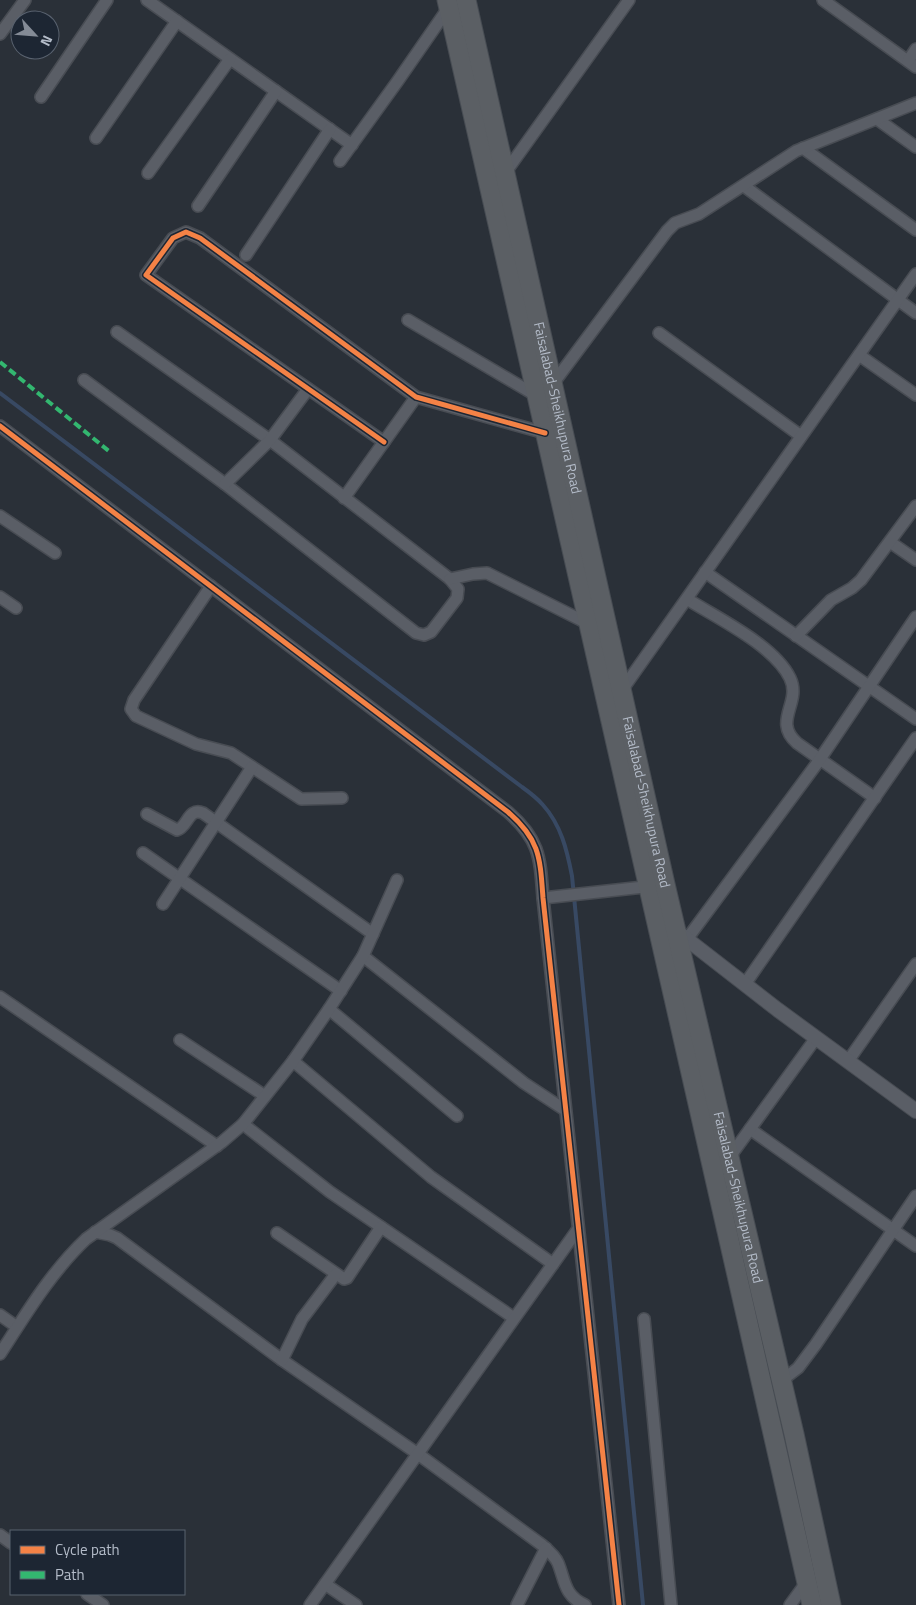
<svg xmlns="http://www.w3.org/2000/svg" width="916" height="1605" font-family="'Titillium Web',sans-serif">
  <rect width="100%" height="100%" fill="#2a3038"/>
  <g fill="none" stroke-linecap="round" stroke-linejoin="round">
    <!-- stream -->
    <path stroke="#384963" stroke-width="4" d="M0 393 522 787C529 792 537 798 543 805 561 825 567 850 572 876L643 1605"/>
    <defs>
      <g id="minor">
        <polyline points="147,0 352,145"/>
        <polyline points="823,0 916,67"/>
        <polyline points="0,34 25,0"/>
        <polyline points="908,61 916,49"/>
        <polyline points="41,97 107,0"/>
        <polyline points="877,119 916,147"/>
        <polyline points="96,138 177,21"/>
        <polyline points="803,148 916,230"/>
        <polyline points="340,161 397,82 449,7"/>
        <polyline points="148,173 230,59"/>
        <polyline points="505,173 629,0"/>
        <polyline points="744,186 916,313"/>
        <polyline points="198,206 276,91"/>
        <polyline points="246,255 330,129"/>
        <polyline points="408,320 537,396"/>
        <polyline points="659,333 801,436"/>
        <polyline points="859,355 916,395"/>
        <polyline points="84,380 225,484 416,633 424,635 431,632 457,598 458,589 450,579 270,440 117,332"/>
        <polyline points="552,385 667,231 675,223 699,214 796,151 916,103"/>
        <path d="M0 426 508 812C540 840 540 857 543 898L619 1605"/>
        <polyline points="384,442 146,275 173,238 186,232 200,238 416,397 545,433"/>
        <polyline points="225,484 270,440 308,389"/>
        <polyline points="344,498 416,397"/>
        <polyline points="0,516 55,553"/>
        <polyline points="890,542 916,560"/>
        <polyline points="705,572 916,719"/>
        <polyline points="450,579 473,574 487,573 589,624"/>
        <polyline points="211,586 134,700 131,709 136,716 196,744 231,753 301,799 342,798"/>
        <polyline points="0,597 16,608"/>
        <path d="M687 599C717 618 774 645 790 678 802 703 772 721 797 743L875 798"/>
        <polyline points="796,636 831,600 852,588 861,580 916,506"/>
        <polyline points="622,690 916,274"/>
        <path d="M147 814 177 830C188 827 188 807 203 813L373 934"/>
        <polyline points="143,853 341,991"/>
        <polyline points="543,898 653,886"/>
        <polyline points="163,904 252,767"/>
        <polyline points="687,939 818,762 916,617"/>
        <polyline points="363,956 524,1083 565,1110"/>
        <polyline points="745,984 916,738"/>
        <polyline points="0,997 217,1146"/>
        <polyline points="329,1009 457,1116"/>
        <polyline points="180,1040 265,1096"/>
        <polyline points="293,1061 431,1177 553,1264"/>
        <polyline points="848,1061 916,964"/>
        <polyline points="243,1124 330,1192 514,1318"/>
        <polyline points="750,1129 916,1246"/>
        <polyline points="729,1158 816,1038"/>
        <path d="M95 1232 110 1235 117 1238 282 1360 418 1454 542 1545C548 1550 555 1556 558 1563 565 1580 564 1596 585 1605"/>
        <polyline points="277,1233 344,1279 347,1278 381,1227"/>
        <polyline points="0,1315 17,1327"/>
        <polyline points="644,1319 671,1605"/>
        <path d="M0 1354C26 1314 51 1272 86 1239L222 1142 243 1124 293 1061 329 1009 363 956 397 880"/>
        <polyline points="282,1360 302,1319 336,1274"/>
        <polyline points="781,1381 798,1368 816,1344 916,1196"/>
        <polyline points="0,1535 11,1543"/>
        <polyline points="325,1584 356,1605"/>
        <polyline points="87,1594 103,1605"/>
        <polyline points="310,1605 578,1229"/>
        <polyline points="517,1605 546,1548"/>
        <polyline points="790,1605 806,1583"/>
      </g>
      <polyline id="tertiary" points="675,930 778,1010 916,1111"/>
      <g id="trunk">
        <polyline points="447,0 812,1605"/>
        <path id="s1" d="M466 0 665 884 794 1434 831 1605"/>
      </g>
    </defs>
    <!-- minor casing -->
    <use href="#minor" stroke="#484c53" stroke-width="14"/>
    <!-- tertiary casing -->
    <use href="#tertiary" stroke="#484c53" stroke-width="16"/>
    <!-- trunk casing -->
    <use href="#trunk" stroke="#474c53" stroke-width="21"/>
    <!-- minor -->
    <use href="#minor" stroke="#5a5e66" stroke-width="11"/>
    <!-- tertiary -->
    <use href="#tertiary" stroke="#5a5e66" stroke-width="14"/>
    <!-- trunk -->
    <use href="#trunk" stroke="#5b5f64" stroke-width="19"/>
    <!-- quiet -->
    <polyline stroke="#33b770" stroke-width="4" stroke-dasharray="8 4" stroke-linecap="butt" points="0,362 110,452"/>
    <defs>
      <g id="cycleway">
        <path d="M0 426 508 812C540 840 540 857 543 898L619 1605"/>
        <polyline points="384,442 146,275 173,238 186,232 200,238 416,397 545,433"/>
      </g>
    </defs>
    <!-- cycleway casing -->
    <use href="#cycleway" stroke="#1d2633" stroke-width="8"/>
    <!-- cycleway -->
    <use href="#cycleway" stroke="#f48246" stroke-width="5"/>
  </g>
  <g text-anchor="middle" stroke-width="4" stroke-linejoin="round" paint-order="stroke">
    <!-- street labels -->
    <g font-size="14" fill="#b4bcc9" stroke="#1d2633">
      <text dy="5" stroke="none"><textPath href="#s1" startOffset="418">Faisalabad-Sheikhupura Road</textPath></text>
      <text dy="5" stroke="none"><textPath href="#s1" startOffset="822">Faisalabad-Sheikhupura Road</textPath></text>
      <text dy="5" stroke="none"><textPath href="#s1" startOffset="1228">Faisalabad-Sheikhupura Road</textPath></text>
    </g>
  </g>
  <!-- legend -->
  <rect x="10" y="1530" width="175" height="65" fill="#1d2633" stroke="#59626f"/>
  <rect x="20" y="1546" width="25" height="8" fill="#f48246" stroke="#59626f"/>
  <text x="55" y="1555" font-size="15" fill="#b4bcc9">Cycle path</text>
  <rect x="20" y="1571" width="25" height="8" fill="#33b770" stroke="#59626f"/>
  <text x="55" y="1580" font-size="15" fill="#b4bcc9">Path</text>
  <!-- north arrow -->
  <g transform="translate(35 35) rotate(116)"><circle r="24" fill="#1d2633" stroke="#59626f"/>
  <path d="M0-4L9 19L0 12L-9 19Z" fill="#848b96"/>
  <text y="-8" font-size="14" font-weight="bold" text-anchor="middle" fill="#b4bcc9">N</text>
  </g>
</svg>
